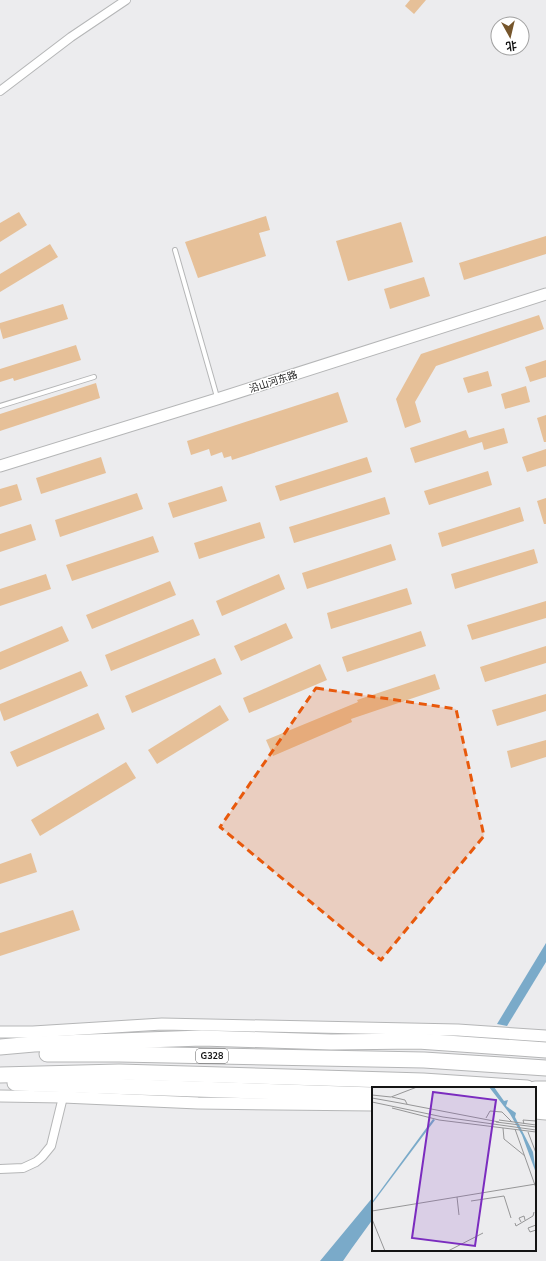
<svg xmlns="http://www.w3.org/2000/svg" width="546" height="1261" font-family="'Nunito Sans','Noto Sans SC',sans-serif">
  <rect width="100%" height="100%" fill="#ececee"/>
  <!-- water -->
  <g fill="#7aaac9">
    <polygon points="546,943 546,962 507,1026 497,1024"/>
    <polygon points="373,1197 373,1219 352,1248 343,1261 320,1261"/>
  </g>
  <!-- building -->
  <g fill="#e6c098">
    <polygon points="410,0 426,0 414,14 405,6"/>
    <polygon points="19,212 27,225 0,242 0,223"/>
    <polygon points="266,216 270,230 259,233 266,256 198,278 185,242"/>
    <polygon points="401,222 413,262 348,281 336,241"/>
    <polygon points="546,236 546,254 464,280 459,263"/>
    <polygon points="50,244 58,257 0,292 0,274"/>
    <polygon points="424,277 430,296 390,309 384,289"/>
    <polygon points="63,304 68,319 3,339 0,328 0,323"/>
    <polygon points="539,315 544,329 436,366 415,402 421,422 405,428 396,399 421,354"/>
    <polygon points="76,345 81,360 14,381 13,378 0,382 0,369"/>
    <polygon points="546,360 546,377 530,382 525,367"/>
    <polygon points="488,371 492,386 468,393 463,378"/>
    <polygon points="96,383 100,398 0,431 0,414"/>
    <polygon points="526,386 530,402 505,409 501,394"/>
    <polygon points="338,392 348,422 232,460 231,456 224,458 222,452 211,456 209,449 191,455 187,441"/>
    <polygon points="546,415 546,442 544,442 537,418"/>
    <polygon points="504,428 508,443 484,450 482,442 415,463 410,448 466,430 469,438"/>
    <polygon points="546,449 546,466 527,472 522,457"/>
    <polygon points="101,457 106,473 41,494 36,478"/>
    <polygon points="367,457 372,472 280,501 275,486"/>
    <polygon points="488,471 492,485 429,505 424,491"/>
    <polygon points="17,484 22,500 0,507 0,489"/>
    <polygon points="222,486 227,501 173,518 168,503"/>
    <polygon points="137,493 143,509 60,537 55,520"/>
    <polygon points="385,497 390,514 294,543 289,527"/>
    <polygon points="546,498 546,524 544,524 537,501"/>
    <polygon points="520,507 524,521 442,547 438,533"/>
    <polygon points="260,522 265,538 199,559 194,543"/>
    <polygon points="31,524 36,540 0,552 0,534"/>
    <polygon points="153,536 159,552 72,581 66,565"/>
    <polygon points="391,544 396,560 307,589 302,573"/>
    <polygon points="534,549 538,563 455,589 451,574"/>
    <polygon points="46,574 51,589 0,606 0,589"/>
    <polygon points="279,574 285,589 222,616 216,601"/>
    <polygon points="170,581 176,595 92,629 86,615"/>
    <polygon points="407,588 412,604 331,629 327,613"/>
    <polygon points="546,601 546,618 472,640 467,625"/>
    <polygon points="193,619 200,635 111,671 105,655"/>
    <polygon points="286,623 293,638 241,661 234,646"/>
    <polygon points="62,626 69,641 0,670 0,652"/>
    <polygon points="421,631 426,646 347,672 342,657"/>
    <polygon points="546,646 546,663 485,682 480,667"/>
    <polygon points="215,658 222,674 132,713 125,696"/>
    <polygon points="320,664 327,680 249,713 243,698"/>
    <polygon points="81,671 88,686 4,721 0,710 0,704"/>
    <polygon points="435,674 440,689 351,719 352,722 273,756 266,740 358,702 357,700"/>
    <polygon points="546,694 546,711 497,726 492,710"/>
    <polygon points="220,705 229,720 157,764 148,750"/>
    <polygon points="98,713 105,729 17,767 10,752"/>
    <polygon points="546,740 546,757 511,768 507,751"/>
    <polygon points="126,762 136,778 40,836 31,820"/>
    <polygon points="31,853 37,872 0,884 0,864"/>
    <polygon points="73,910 80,930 0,956 0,933"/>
  </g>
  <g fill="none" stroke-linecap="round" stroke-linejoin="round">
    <defs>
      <g id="lane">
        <polyline points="175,250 217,397"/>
        <polyline points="0,406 94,377"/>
      </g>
      <g id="street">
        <polyline points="0,91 71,37 126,0"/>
        <polyline points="0,1169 23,1168 36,1162 42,1157 51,1146 63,1097"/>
      </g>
      <g id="secondary">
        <polyline points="0,466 217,399 546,294"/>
        <polyline points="0,1032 33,1032 162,1024 458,1030 546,1036"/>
        <polyline points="0,1096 63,1097 198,1103 373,1105"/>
        <polyline points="535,1113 546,1114"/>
      </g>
      <g id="highway">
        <polyline points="0,1047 34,1044 202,1038 331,1042 418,1041 546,1050"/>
        <polyline points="47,1054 119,1054 424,1060 546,1068"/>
        <polyline points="0,1075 119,1072 423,1081 527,1088"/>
        <polyline points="15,1083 373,1095"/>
        <polyline points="535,1089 546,1089"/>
        <polyline points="535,1101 546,1102"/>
      </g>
    </defs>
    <!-- lane casing -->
    <use href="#lane" stroke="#b5b6b7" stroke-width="6"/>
    <!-- street casing -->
    <use href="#street" stroke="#b5b6b7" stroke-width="10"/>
    <!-- secondary casing -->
    <use href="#secondary" stroke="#b5b6b7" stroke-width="13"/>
    <!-- highway casing -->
    <use href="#highway" stroke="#b5b6b7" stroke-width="17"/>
    <!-- lane -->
    <use href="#lane" stroke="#fff" stroke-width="4"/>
    <!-- street -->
    <use href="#street" stroke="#fff" stroke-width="8"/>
    <!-- secondary -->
    <use href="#secondary" stroke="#fff" stroke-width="11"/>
    <!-- highway -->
    <use href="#highway" stroke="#fff" stroke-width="15"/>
  </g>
  <!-- marked area -->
  <path fill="#e8590c" fill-opacity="0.2" stroke="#e8590c" stroke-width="3" stroke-dasharray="8 5" stroke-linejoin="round" d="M316 688 456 709 484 836 381 960 220 827Z"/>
  <g text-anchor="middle" stroke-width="3" stroke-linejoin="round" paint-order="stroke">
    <!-- shield labels -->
    <rect fill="#fff" stroke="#5a5a5a" stroke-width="1" x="196" y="1049" width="32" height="14" rx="3"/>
    <g font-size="9" font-weight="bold" fill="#141414">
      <text x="212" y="1059">G328</text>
    </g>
    <!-- street labels -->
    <g font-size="10" fill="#141414" stroke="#fff">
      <text transform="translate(273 381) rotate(-18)" y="4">沿山河东路</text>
    </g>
  </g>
  <!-- overview -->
  <g transform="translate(372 1087)">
    <rect width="164" height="164" fill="#ececee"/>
    <path d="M117 0H122L132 14 136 13 134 19 144 26 143 30 161 65 164 86 150 48 138 27ZM61 32 63 33 0 117V115Z" fill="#7aaac9"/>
    <path fill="none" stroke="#969697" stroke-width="1" d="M0 8 19 10 45 0M20 10 33 13 35 17M0 11 28 16M0 15 71 30 164 43M28 16 127 35M20 21 67 33 164 45M114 31 118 24 130 25 140 35M127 33 164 38M124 35 164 40M152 37 151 33 164 34M131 41 132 52 153 69M143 42 164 101M156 45 164 66M85 110 87 128M99 114 132 109 139 131M0 124 164 97M0 132 13 164M149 135 147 131 152 129 153 133M143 136 144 139 161 129 162 125M164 138 156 141 158 145 164 143M76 164 111 146"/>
    <path fill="#7b2cbf" fill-opacity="0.15" stroke="#7b2cbf" stroke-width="2" d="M61 5 124 13 103 159 40 151Z"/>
    <rect width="164" height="164" fill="none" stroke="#141414" stroke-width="2"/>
  </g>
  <!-- north arrow -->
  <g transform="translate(510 36) rotate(172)"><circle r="19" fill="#ffffff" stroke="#a1a1a1"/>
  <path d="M0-3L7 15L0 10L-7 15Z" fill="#76562c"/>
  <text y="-6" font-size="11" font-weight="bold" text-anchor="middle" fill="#141414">北</text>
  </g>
</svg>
